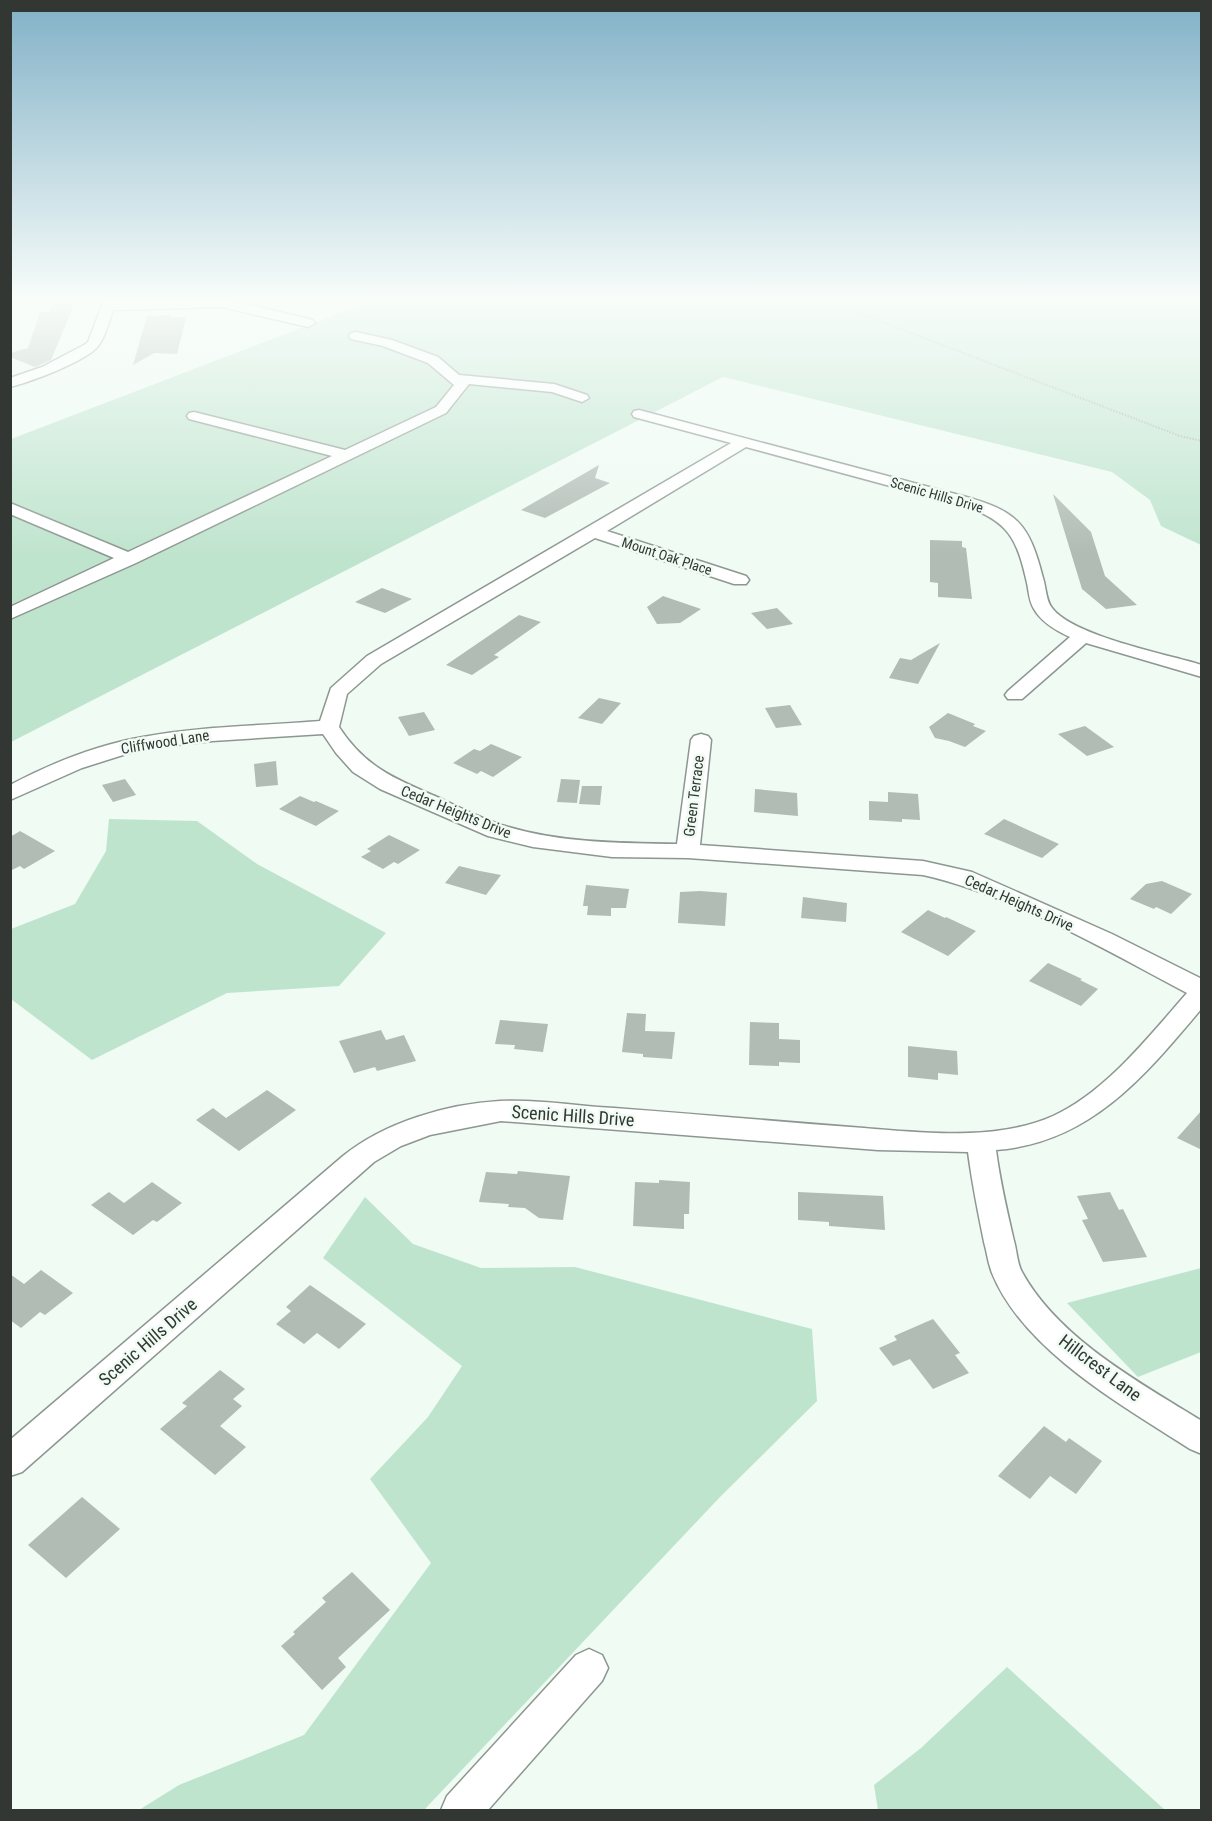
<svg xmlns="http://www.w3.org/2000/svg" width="1212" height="1821" font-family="'Roboto Condensed',sans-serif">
  <rect width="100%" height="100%" fill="#effbf3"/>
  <!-- green -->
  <g fill="#bfe4ce">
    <polygon points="374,300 1201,300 1201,545 1161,526 1150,500 1112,472 723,377 11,742 11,439"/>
    <polygon points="109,819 197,821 257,864 386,933 339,986 227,993 92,1060 11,999 11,929 75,904 106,851"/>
    <polygon points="365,1197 413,1244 481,1268 575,1267 812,1329 817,1401 720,1497 424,1810 139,1810 179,1785 304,1735 431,1563 370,1479 428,1417 462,1366 323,1258"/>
    <polygon points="1201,1268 1201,1352 1138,1377 1067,1303"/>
    <polygon points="1007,1667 1165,1810 878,1810 874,1785 921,1748"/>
  </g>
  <!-- building -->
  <g fill="#b1bcb5">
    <polygon points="56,300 76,300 51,360 35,367 10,357 10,353 28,348 40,312 49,312"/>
    <polygon points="171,315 170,317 186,317 177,354 154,353 133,365 147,316"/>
    <polygon points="599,465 595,478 610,483 545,518 521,510"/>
    <polygon points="1053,494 1091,532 1105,576 1137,605 1106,609 1082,589"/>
    <polygon points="930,540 962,541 962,547 966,548 972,599 938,597 938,583 930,582"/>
    <polygon points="382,588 412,599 385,613 355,602"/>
    <polygon points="663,596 701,609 680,623 657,624 647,607"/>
    <polygon points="777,608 793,624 767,629 751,613"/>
    <polygon points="519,615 541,622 494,655 499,657 472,675 446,665"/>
    <polygon points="940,643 918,684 889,678 900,658 911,660"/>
    <polygon points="599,698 621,703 602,724 578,718"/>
    <polygon points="790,705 802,725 776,728 765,708"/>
    <polygon points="424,712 435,730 409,736 398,717"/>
    <polygon points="948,713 975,724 973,726 986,731 965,747 949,741 935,738 929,727"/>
    <polygon points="1085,726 1114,747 1087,756 1058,734"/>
    <polygon points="491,744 522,757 493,777 481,771 477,774 453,763 474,749 480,751"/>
    <polygon points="276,761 278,785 256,787 254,764"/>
    <polygon points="125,779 136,795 113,802 102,785"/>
    <polygon points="561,779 580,780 577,803 557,802"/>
    <polygon points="582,786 602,786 600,805 579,804"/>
    <polygon points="755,789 797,793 798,816 754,812"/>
    <polygon points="888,792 918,794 920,820 902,819 902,822 869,820 869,801 888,802"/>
    <polygon points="300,796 314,802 316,801 339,811 316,826 279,809"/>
    <polygon points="1004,819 1059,844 1042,858 984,834"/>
    <polygon points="20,831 55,851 24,869 20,866 10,871 10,837"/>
    <polygon points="389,835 420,850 398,864 394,862 383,869 361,857 371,851 367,849"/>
    <polygon points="459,866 480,871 501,875 486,895 445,883"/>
    <polygon points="1162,881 1192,894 1171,914 1156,907 1154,909 1130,899 1146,884"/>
    <polygon points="586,885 629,889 626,908 611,908 611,916 587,915 588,906 583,906"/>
    <polygon points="700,891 727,893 725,926 678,923 680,892"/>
    <polygon points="803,897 847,903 846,922 801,918"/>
    <polygon points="928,910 945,918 946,917 976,931 948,956 901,932"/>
    <polygon points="1048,963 1082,979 1080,980 1098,989 1081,1006 1029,981"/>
    <polygon points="627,1013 646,1014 645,1031 675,1032 672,1059 643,1057 643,1054 622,1052"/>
    <polygon points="500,1020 548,1024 543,1052 514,1049 515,1045 495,1044"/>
    <polygon points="750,1022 779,1023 779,1039 800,1040 800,1063 779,1062 779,1066 749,1065"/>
    <polygon points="381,1030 386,1040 404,1035 416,1061 377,1071 375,1067 354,1073 339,1041"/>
    <polygon points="908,1046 957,1051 958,1075 938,1073 938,1080 908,1077"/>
    <polygon points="267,1090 296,1110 239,1151 196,1120 213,1108 226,1118"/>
    <polygon points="1202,1110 1202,1150 1177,1138"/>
    <polygon points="518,1171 570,1176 563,1220 539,1218 525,1208 508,1207 509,1204 479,1202 486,1172 517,1174"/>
    <polygon points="659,1180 690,1182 689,1214 684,1214 684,1229 633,1226 635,1182 659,1183"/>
    <polygon points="152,1182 182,1203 157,1222 153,1220 133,1235 91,1205 109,1192 124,1203"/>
    <polygon points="798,1192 883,1196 885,1230 829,1226 829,1222 798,1220"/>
    <polygon points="1110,1192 1119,1210 1123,1209 1147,1257 1103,1262 1082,1220 1088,1219 1077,1196"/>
    <polygon points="41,1270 73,1293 45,1315 40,1312 21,1328 10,1320 10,1274 24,1284"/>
    <polygon points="310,1285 366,1324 339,1349 317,1333 304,1344 276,1324 291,1311 286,1307"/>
    <polygon points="933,1319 960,1353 955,1355 969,1373 933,1389 910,1359 893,1366 879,1348 897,1340 894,1336"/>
    <polygon points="220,1370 245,1389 233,1399 242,1406 220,1426 246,1447 215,1475 160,1429 187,1406 182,1403"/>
    <polygon points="1044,1426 1066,1442 1069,1438 1102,1461 1076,1494 1050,1476 1030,1499 998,1476"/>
    <polygon points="82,1497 120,1529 66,1578 28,1545"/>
    <polygon points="352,1572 390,1610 338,1658 346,1667 322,1690 281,1646 295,1634 293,1632 326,1602 322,1598"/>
  </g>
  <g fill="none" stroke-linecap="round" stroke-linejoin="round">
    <defs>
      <g id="minor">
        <path d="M104 300H230L313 320 315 323 308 327 222 307 113 310C109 321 106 335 99 345 88 361 30 382 10 387V378L42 367 84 345 88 342Z"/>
        <polygon points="356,332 392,340 438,357 459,375 554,384 587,395 589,398 582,402 552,392 469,384 446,413 136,563 10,619 10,607 114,558 10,514 10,503 128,552 332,456 189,419 187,416 189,413 194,412 345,450 436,407 454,385 428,363 383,346 351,339 349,336 351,333"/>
        <path d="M639 410 963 496C1017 511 1029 523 1043 578 1046 587 1046 601 1052 608 1073 636 1166 654 1202 665V677L1086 643 1022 699H1008L1005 695 1008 691 1070 637C1057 631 1042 623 1034 609 1029 601 1029 592 1027 583 1017 539 1009 521 964 506L746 447 607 531 746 576 749 580 746 584H734L595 538 381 664 347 694 339 727C365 767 395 779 437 797 459 807 482 819 505 826 560 843 621 843 677 844L691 740 694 736 701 734 708 736 711 740 700 845 923 861 972 872 1112 934 1202 979V1008C1145 1076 1090 1143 996 1150 1000 1181 1007 1211 1014 1241 1017 1251 1017 1263 1022 1272 1058 1338 1140 1383 1202 1421V1454L1190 1449C1123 1406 1023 1350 992 1273 988 1263 987 1252 984 1242 978 1212 972 1183 968 1152L878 1150 501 1121 430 1135 401 1146 374 1162 22 1472 10 1476V1440L343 1156C385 1122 447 1104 500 1101 538 1099 577 1106 614 1108 698 1114 781 1122 864 1128 925 1133 997 1141 1053 1116 1106 1092 1150 1035 1187 993 1106 950 1012 895 923 875L688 858 612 857 533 847 488 836 380 789 353 772 336 753 323 734 212 741 142 749 82 768 10 800V785C52 763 96 745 143 737 201 726 261 726 320 721L331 688 367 656 731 443 634 417 632 414 634 411Z"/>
        <polygon points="589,1649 602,1655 608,1668 602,1681 488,1810 441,1810 447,1796 576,1655"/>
      </g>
    </defs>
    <!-- minor casing -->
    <use href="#minor" stroke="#8d9791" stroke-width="3"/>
    <!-- path -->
    <polyline stroke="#acb5af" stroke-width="2" stroke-dasharray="1.5 1.5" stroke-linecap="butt" points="825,300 1180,436 1202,441"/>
    <!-- minor -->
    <use href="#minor" fill="#fff" fill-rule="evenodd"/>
  </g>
  <!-- sky -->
  <linearGradient id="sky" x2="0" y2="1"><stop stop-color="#81b1c7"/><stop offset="0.54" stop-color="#f8fdfa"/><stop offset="1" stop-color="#f8fdfa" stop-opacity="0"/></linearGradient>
  <rect width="1212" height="555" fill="url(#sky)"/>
  <g text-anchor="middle" stroke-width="5" stroke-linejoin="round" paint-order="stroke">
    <!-- far-street labels -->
    <g font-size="14" fill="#333734" stroke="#effbf3">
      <text transform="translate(937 495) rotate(16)" y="5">Scenic Hills Drive</text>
      <text transform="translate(667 556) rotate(18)" y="5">Mount Oak Place</text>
    </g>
    <!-- street labels -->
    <g font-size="15" fill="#333734" stroke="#effbf3">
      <text transform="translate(165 742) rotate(-9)" y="5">Cliffwood Lane</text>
      <text transform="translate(694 796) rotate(-83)" y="5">Green Terrace</text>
      <text transform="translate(456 812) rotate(22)" y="5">Cedar Heights Drive</text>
      <text transform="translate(1019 903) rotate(24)" y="5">Cedar Heights Drive</text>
    </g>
    <!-- near-street labels -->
    <g font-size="18" fill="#333734" stroke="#effbf3">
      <text transform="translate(573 1116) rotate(4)" y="6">Scenic Hills Drive</text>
      <text transform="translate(148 1342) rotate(-41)" y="6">Scenic Hills Drive</text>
      <text transform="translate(1100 1368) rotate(37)" y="6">Hillcrest Lane</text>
    </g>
  </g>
  <!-- border -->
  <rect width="1212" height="1821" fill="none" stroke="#333734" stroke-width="24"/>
</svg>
